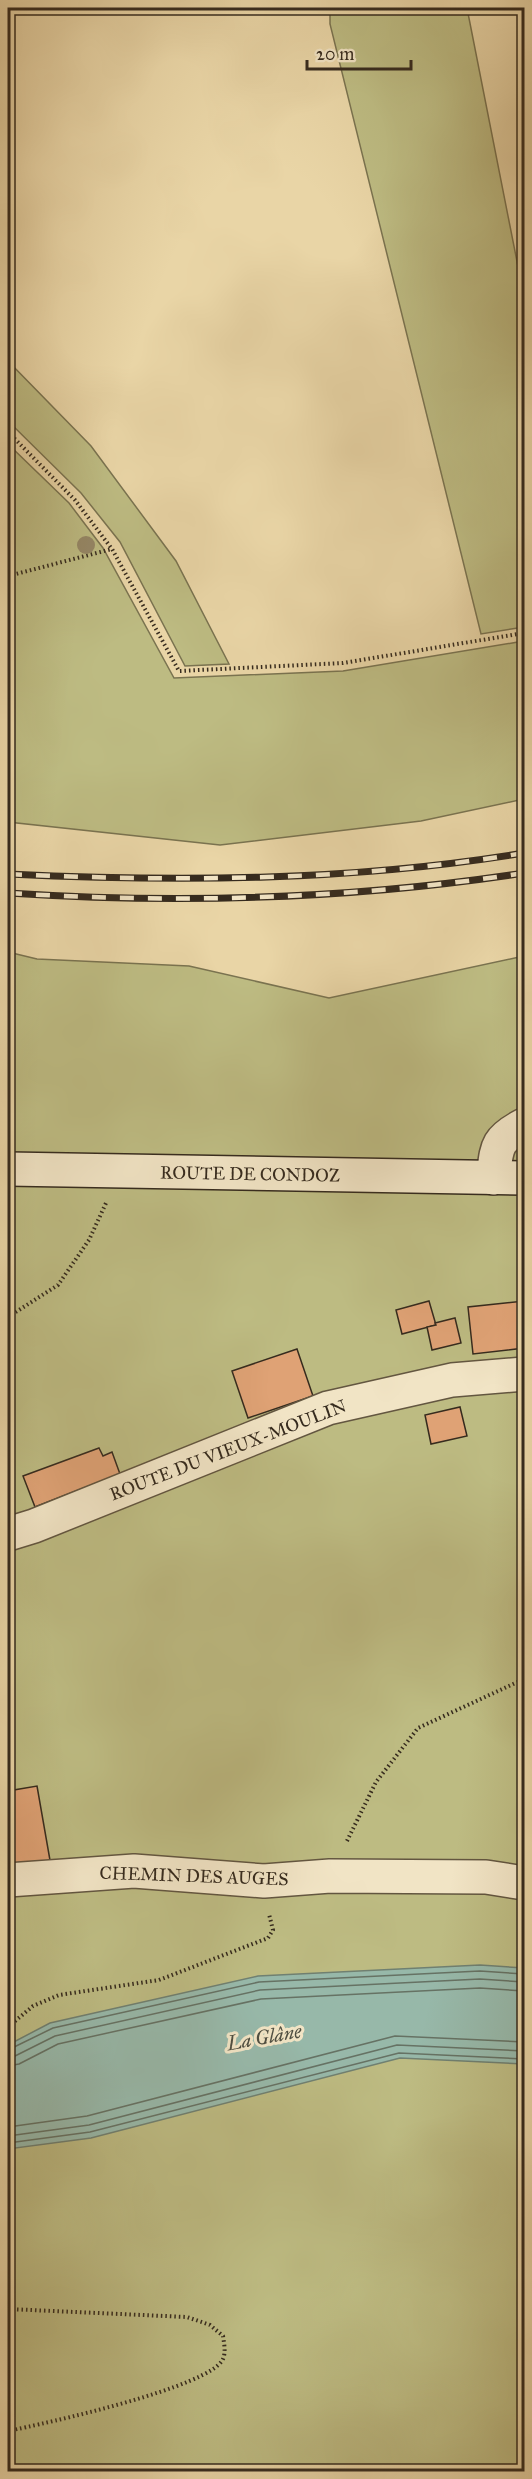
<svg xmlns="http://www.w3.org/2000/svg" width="532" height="2479" font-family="'IM FELL Great Primer',serif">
  <rect width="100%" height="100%" fill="#e9d5a6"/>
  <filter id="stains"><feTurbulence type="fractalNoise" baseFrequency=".00333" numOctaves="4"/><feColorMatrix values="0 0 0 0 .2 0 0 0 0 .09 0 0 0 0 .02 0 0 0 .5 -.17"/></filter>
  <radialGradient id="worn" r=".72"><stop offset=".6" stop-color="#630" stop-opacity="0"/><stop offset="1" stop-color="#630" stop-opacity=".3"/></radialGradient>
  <!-- green -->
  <g fill="#bdbb82" stroke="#7a7350" stroke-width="1.5">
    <polygon points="330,8 467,8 524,297 524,627 481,634 330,24"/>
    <polygon points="8,361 91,446 176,561 229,664 185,666 120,542 81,493 8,421"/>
    <polygon points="8,444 69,503 103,548 174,678 343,671 524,641 524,799 421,821 220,845 8,822"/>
    <polygon points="8,952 37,959 189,966 329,998 524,956 524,2471 8,2472"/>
  </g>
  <!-- water -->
  <polygon fill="#97b8a9" stroke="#708071" stroke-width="1.5" points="480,1965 524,1968 524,2064 400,2058 91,2138 8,2149 8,2045 50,2023 258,1976"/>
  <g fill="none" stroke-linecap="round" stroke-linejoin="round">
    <!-- shore -->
    <g stroke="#667264" stroke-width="1.5">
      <polyline points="8,2050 53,2028 259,1982 480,1971 524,1974"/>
      <polyline points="8,2057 15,2056 55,2036 260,1990 480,1979 524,1982"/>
      <polyline points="8,2066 19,2064 58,2044 261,1999 480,1988 524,1991"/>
      <polyline points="8,2127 87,2116 395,2036 524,2042"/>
      <polyline points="8,2136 89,2125 397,2045 524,2051"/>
      <polyline points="8,2143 90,2132 399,2053 524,2059"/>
    </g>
  </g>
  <!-- building -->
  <g fill="#dfa275" stroke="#362b1e" stroke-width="1.5">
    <polygon points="429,1301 436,1325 402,1334 396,1310"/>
    <polygon points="524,1301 524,1348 473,1354 468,1307"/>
    <polygon points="455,1318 461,1343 432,1350 427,1327 436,1325 435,1323"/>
    <polygon points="297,1349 313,1396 248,1418 232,1371"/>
    <polygon points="460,1407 467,1436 431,1444 425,1415"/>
    <polygon points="99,1448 103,1456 112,1452 120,1474 35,1507 23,1476"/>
    <polygon points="37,1786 51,1866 8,1873 8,1791"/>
  </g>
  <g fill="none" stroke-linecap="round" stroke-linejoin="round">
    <defs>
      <g id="street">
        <path d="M493 1178C497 1147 495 1140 524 1125"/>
        <polyline points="8,1534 34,1526 328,1408 452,1380 524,1374"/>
        <polyline points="8,1880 134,1871 264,1881 330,1876 486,1877 524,1883"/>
      </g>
      <polyline id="secondary" points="8,1169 524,1178"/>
    </defs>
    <!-- street casing -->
    <use href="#street" stroke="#635640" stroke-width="36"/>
    <!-- secondary casing -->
    <use href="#secondary" stroke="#362b1e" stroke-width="36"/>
    <!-- path -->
    <g stroke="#362b1e" stroke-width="4" stroke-dasharray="1.5 3" stroke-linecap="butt">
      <polyline points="8,432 75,500 112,549 179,671 343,663 524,633"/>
      <polyline points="8,576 112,549"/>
      <polyline points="8,1317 58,1285 89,1240 106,1203"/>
      <polyline points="347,1841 376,1782 418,1728 524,1679"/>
      <polyline points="8,2027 33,2006 59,1995 159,1980 268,1938 273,1930 269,1914"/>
      <path d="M8 2309 187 2317 210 2325 223 2336C224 2343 226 2352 223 2359 211 2387 43 2424 8 2431"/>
    </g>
    <!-- street -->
    <use href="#street" stroke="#f1e4c5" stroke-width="33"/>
    <!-- secondary -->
    <use href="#secondary" stroke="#f1e4c5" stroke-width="33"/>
    <defs>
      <g id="rail">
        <path d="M8 874C180 882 354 881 524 853"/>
        <path d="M8 893C180 904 354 899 524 873"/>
      </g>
    </defs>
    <!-- rail casing -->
    <use href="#rail" stroke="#362b1e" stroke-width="7"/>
    <!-- rail -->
    <use href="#rail" stroke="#f1e4c5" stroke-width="4.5" stroke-dasharray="14" stroke-linecap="butt"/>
  </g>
  <!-- trees -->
  <circle fill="#958766" cx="86" cy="545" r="9"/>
  <g text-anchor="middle" stroke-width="6" stroke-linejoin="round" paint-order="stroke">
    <!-- street labels -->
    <g font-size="18" fill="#362b1e" stroke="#f1e4c5">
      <text transform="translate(250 1174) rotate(1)" y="6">ROUTE DE CONDOZ</text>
      <text transform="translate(228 1450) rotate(-21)" y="6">ROUTE DU VIEUX-MOULIN</text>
      <text transform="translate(194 1876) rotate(2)" y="6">CHEMIN DES AUGES</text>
    </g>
    <!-- water labels -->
    <g font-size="20" font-style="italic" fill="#4e4e41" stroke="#f1e4c5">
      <text transform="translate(264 2037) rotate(-10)" y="7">La Glâne</text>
    </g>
  </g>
  <!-- margin -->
  <rect width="532" height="2479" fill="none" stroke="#e9d5a6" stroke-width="30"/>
  <rect x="9" y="9" width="514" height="2461" fill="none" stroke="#362b1e" stroke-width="3"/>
  <rect x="15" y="15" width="502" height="2449" fill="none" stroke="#362b1e" stroke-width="1.5"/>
  <!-- scale -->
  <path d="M307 60v9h104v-9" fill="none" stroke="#362b1e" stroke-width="3"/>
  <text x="316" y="60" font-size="18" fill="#362b1e" stroke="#f1e4c5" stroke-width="4.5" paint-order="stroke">20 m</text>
  <rect width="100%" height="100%" filter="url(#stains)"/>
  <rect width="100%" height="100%" fill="url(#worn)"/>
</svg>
